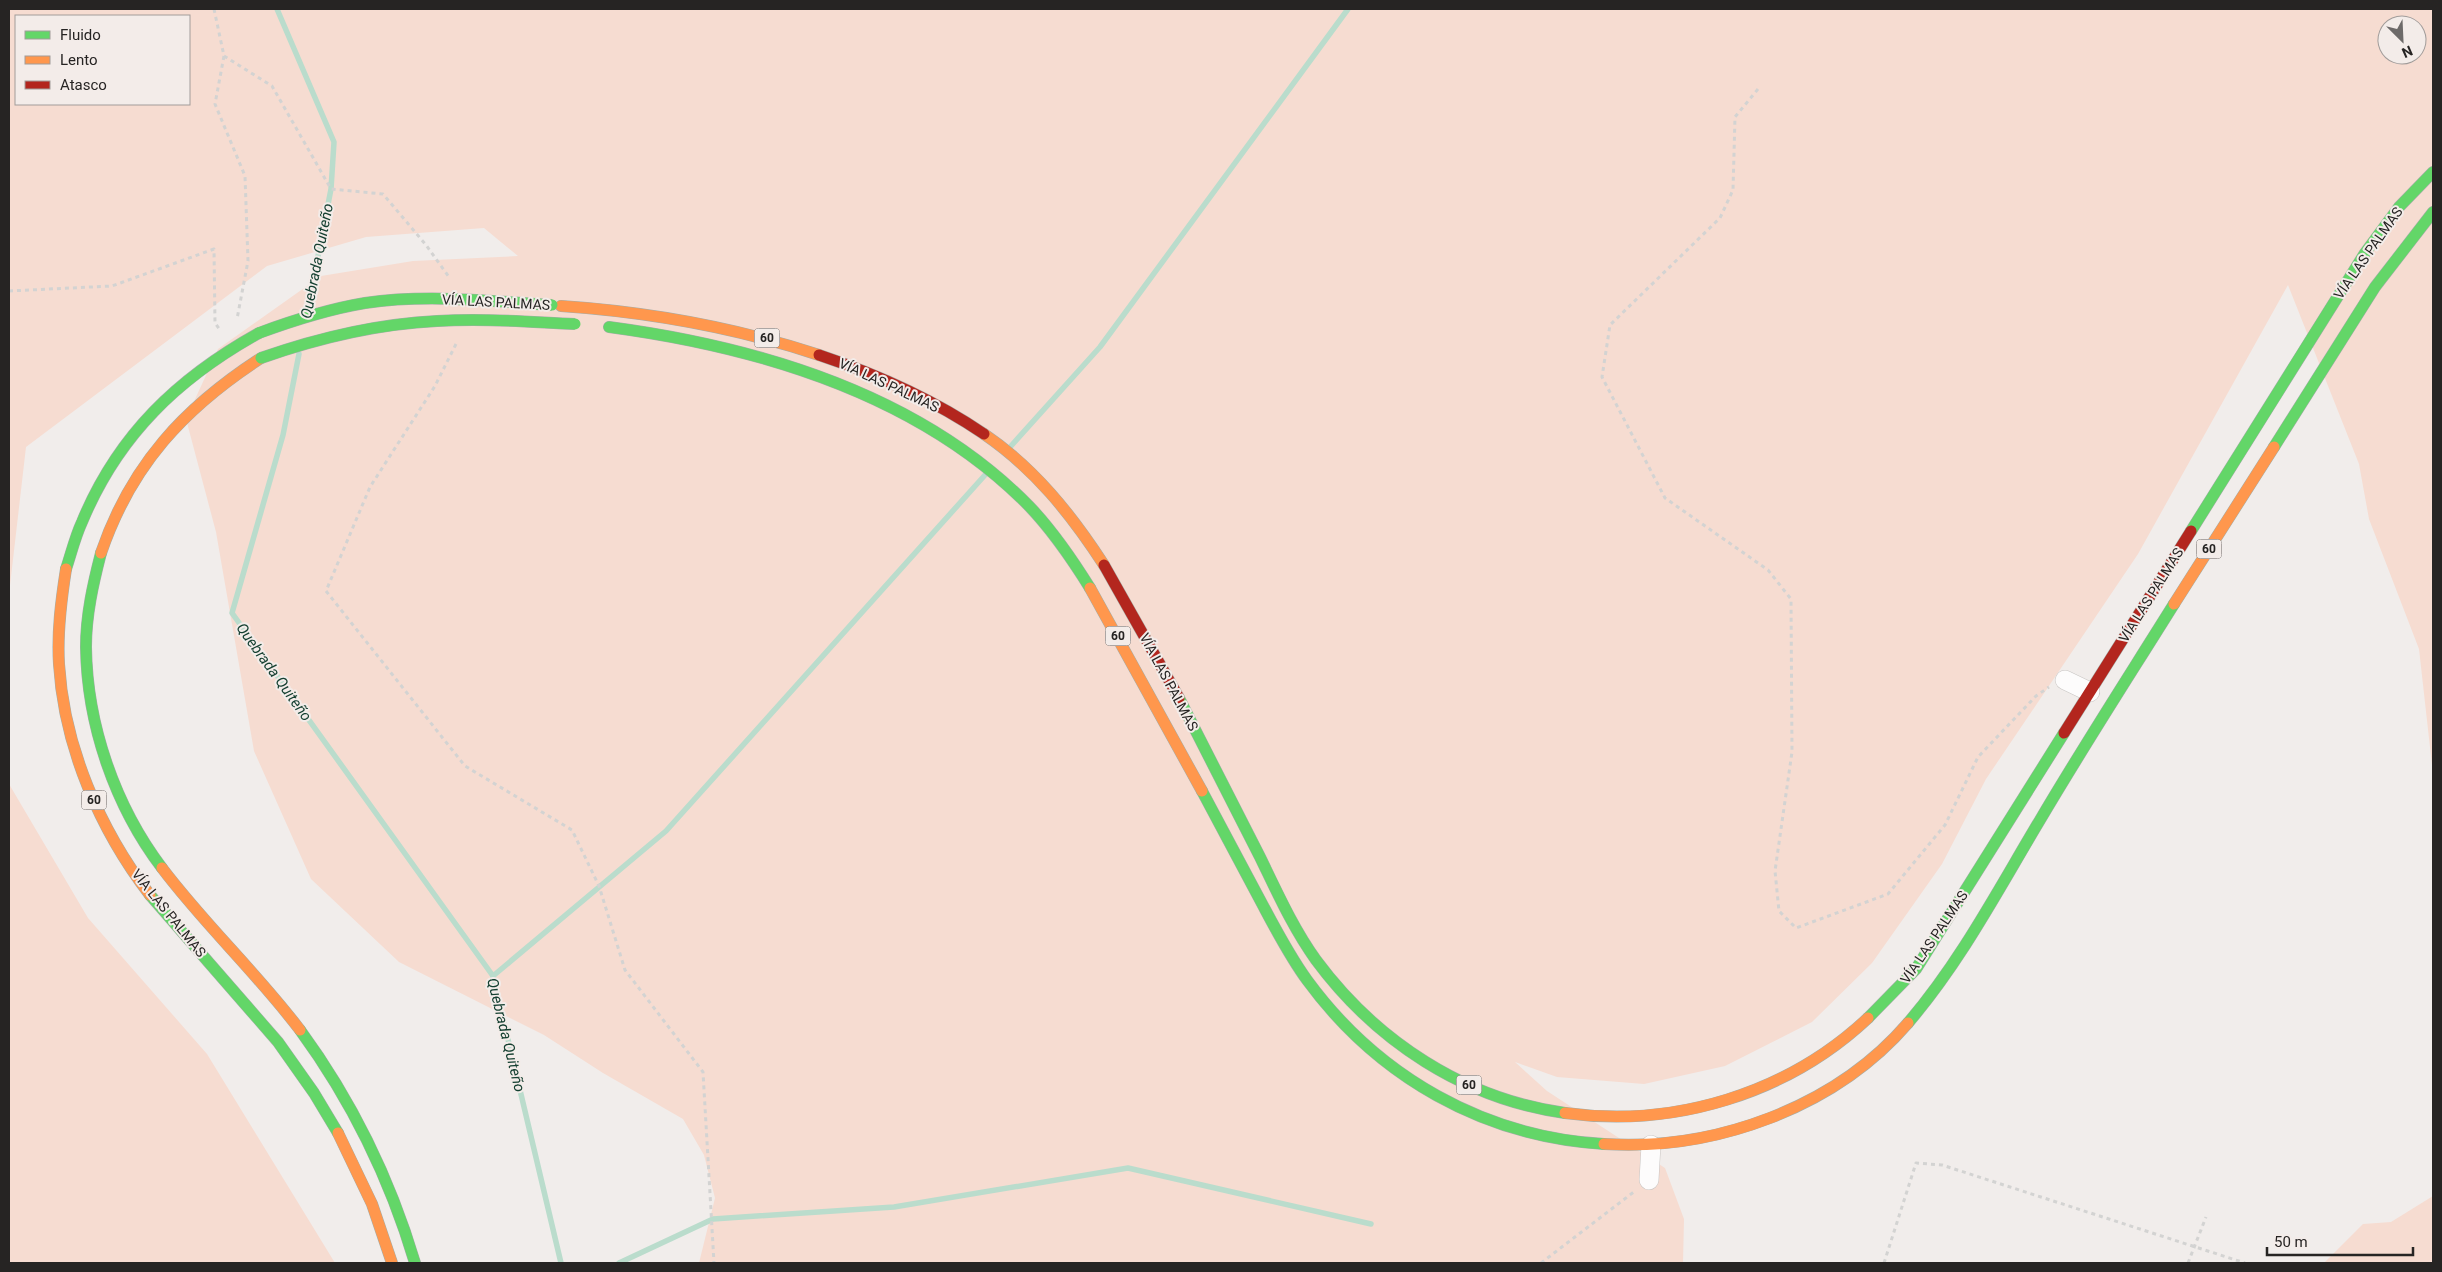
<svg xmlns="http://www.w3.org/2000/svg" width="2442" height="1272" font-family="Roboto,sans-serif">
  <rect width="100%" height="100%" fill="#f1edeb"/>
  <!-- green -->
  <g fill="#f6dcd1" fill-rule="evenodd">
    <path d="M9 9H2433V774L2419 649 2369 519 2359 464 2288 285 2138 554 1986 779 1942 864 1872 963 1812 1022 1725 1066 1644 1084 1557 1077 1515 1062 1547 1091 1665 1168 1684 1219 1683 1263H699L715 1198 704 1155 683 1119 603 1073 544 1035 399 962 311 879 254 751 216 532 186 419 218 349 321 276 413 261 518 256 484 228 366 237 267 266 26 447 9 594ZM16 16H189V104H16ZM2387 25H2417V55H2387Z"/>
    <polygon points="9,757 9,784 88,918 207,1054 335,1263 9,1263"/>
    <polygon points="2433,1196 2433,1263 2324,1263 2363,1224 2391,1222"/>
  </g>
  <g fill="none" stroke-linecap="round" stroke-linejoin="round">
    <!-- stream -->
    <g stroke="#badccc" stroke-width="5.5">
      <polyline points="277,9 334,142 331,189 308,308"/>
      <polyline points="299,354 283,435 232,613 493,976 561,1263"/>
      <polyline points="1011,446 1100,347 1348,9"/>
      <polyline points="493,976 666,831 985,475"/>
      <polyline points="619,1263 713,1219 894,1207 1128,1168 1371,1224"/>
    </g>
    <defs>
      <g id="street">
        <polyline points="2065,680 2090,692"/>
        <polyline points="1649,1180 1651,1145"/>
      </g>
      <g id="fast">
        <path d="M609 327C759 347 920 395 1029 506 1053 531 1072 559 1090 588"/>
        <polyline points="2274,447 2375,287 2433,212"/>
        <polyline points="2191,531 2365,253 2399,207 2433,172"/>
        <path d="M101 553C93 584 86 615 86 647 87 725 115 806 162 868"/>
        <path d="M66 569C71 554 75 537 82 522 118 435 178 378 259 333"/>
        <path d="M1179 698C1206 751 1233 804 1260 857 1277 892 1293 928 1316 960 1376 1041 1464 1099 1565 1113"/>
        <path d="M1202 791C1221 827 1240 863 1259 898 1274 926 1288 954 1307 980 1378 1077 1484 1137 1604 1144"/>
        <polyline points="150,895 278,1042 314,1093 338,1133"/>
        <polyline points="1868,1018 1916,969 2064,733"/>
        <path d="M1908 1023C1961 961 1998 890 2040 820 2083 747 2129 676 2174 604"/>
        <path d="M300 1030C352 1101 390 1179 415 1263"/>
      </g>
      <g id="slow">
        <path d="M561 306C650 312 734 327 819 355"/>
        <path d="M984 434C1034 468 1071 514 1104 565"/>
        <path d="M101 553C131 465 184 408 261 358"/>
        <path d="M66 569C61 601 57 632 59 664 64 747 100 830 150 895"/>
        <polyline points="1090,588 1202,791"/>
        <polyline points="2174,604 2274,447"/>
        <path d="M162 868C205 925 257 973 300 1030"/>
        <path d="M1565 1113C1674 1128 1787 1094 1868 1018"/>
        <polyline points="338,1133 372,1204 392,1263"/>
        <path d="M1604 1144C1714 1151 1835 1108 1908 1023"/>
      </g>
      <g id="jam">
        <path d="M819 355C876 374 934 400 984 434"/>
        <polyline points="1104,565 1179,698"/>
        <polyline points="2064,733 2191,531"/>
      </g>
    </defs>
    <!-- street casing -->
    <use href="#street" stroke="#c8c5c3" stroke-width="20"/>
    <!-- fast casing -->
    <use href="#fast" stroke="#a4ada8" stroke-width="12"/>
    <!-- slow casing -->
    <use href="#slow" stroke="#a4ada8" stroke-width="12"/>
    <!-- jam casing -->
    <use href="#jam" stroke="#a4ada8" stroke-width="12"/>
    <!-- path -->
    <g stroke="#d3d3d2" stroke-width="3" stroke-dasharray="4 4" stroke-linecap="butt">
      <polyline points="214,9 224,56 272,86 331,189 383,194 426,245 449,277"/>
      <polyline points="224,56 215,104 245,176 248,261 237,319"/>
      <polyline points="1758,89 1735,117 1733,190 1720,218 1610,325 1602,377 1665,498 1768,570 1791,599 1792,752 1775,871 1779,911 1796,928 1888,894 1945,825 1978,757 2036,696 2049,687"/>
      <polyline points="9,291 112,286 214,249 215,323 220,330"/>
      <polyline points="456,344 435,386 370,487 326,591 465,766 572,830 599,886 625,970 703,1072 714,1263"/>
      <polyline points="1541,1263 1635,1191"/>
      <polyline points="1884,1263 1916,1163 1942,1165 2245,1263"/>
      <polyline points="2188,1263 2206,1217"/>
    </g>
    <!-- street -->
    <use href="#street" stroke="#fdfcfc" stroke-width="19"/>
    <!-- fast -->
    <use href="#fast" stroke="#63d668" stroke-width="11"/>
    <!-- slow -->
    <use href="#slow" stroke="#ff974d" stroke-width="11"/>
    <!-- jam -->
    <use href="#jam" stroke="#b3261e" stroke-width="11"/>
    <defs>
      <g id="fast-bridge">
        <path d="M259 333C294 320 329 309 365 303 427 294 490 301 552 305"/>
        <path d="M261 358C318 338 376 324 437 321 483 318 529 322 575 324"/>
      </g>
    </defs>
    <!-- fast-bridge casing -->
    <use href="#fast-bridge" stroke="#a4ada8" stroke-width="12" stroke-linecap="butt"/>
    <!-- fast-bridge -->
    <use href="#fast-bridge" stroke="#63d668" stroke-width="11"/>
  </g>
  <g text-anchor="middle" stroke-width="4" stroke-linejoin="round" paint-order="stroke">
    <!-- shield labels -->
    <g fill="#f3ece9" stroke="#64605e" stroke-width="1">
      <rect x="754.5" y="328.5" width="25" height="19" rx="4"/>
      <rect x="2196.5" y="539.5" width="25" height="19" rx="4"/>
      <rect x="1105.5" y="626.5" width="25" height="19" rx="4"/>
      <rect x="81.5" y="790.5" width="25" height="19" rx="4"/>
      <rect x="1456.5" y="1075.5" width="25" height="19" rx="4"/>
    </g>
    <g font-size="12" font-weight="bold" fill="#262423">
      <text x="767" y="342">60</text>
      <text x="2209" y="553">60</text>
      <text x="1118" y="640">60</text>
      <text x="94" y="804">60</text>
      <text x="1469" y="1089">60</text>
    </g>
    <!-- street labels -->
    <g font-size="14" fill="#262423" stroke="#f3ece9">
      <text transform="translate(2368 253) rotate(-55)" y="5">VÍA LAS PALMAS</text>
      <text transform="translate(496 302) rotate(3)" y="5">VÍA LAS PALMAS</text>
      <text transform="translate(889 385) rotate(25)" y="5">VÍA LAS PALMAS</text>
      <text transform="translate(2151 595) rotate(-58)" y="5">VÍA LAS PALMAS</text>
      <text transform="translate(1169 682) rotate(62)" y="5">VÍA LAS PALMAS</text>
      <text transform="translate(169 913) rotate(51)" y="5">VÍA LAS PALMAS</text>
      <text transform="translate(1934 937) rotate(-56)" y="5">VÍA LAS PALMAS</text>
    </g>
    <!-- water labels -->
    <g font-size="15" font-style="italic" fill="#154031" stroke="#f3ece9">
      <text transform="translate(317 261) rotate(-79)" y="5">Quebrada Quiteño</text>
      <text transform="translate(274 672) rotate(54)" y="5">Quebrada Quiteño</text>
      <text transform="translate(506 1035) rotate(76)" y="5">Quebrada Quiteño</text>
    </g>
  </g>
  <!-- border -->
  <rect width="2442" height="1272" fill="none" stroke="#262423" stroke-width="20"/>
  <!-- legend -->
  <rect x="15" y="15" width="175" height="90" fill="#f3ece9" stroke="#a19c9a"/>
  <rect x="25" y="31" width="25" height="8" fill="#63d668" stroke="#a19c9a"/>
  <text x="60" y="40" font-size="15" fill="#262423">Fluido</text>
  <rect x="25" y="56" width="25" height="8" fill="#ff974d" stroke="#a19c9a"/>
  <text x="60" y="65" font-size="15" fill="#262423">Lento</text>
  <rect x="25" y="81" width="25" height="8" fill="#b3261e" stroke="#a19c9a"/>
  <text x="60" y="90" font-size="15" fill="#262423">Atasco</text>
  <!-- north arrow -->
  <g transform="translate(2402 40) rotate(156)"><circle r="24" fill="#f3ece9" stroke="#a19c9a"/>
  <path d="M0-4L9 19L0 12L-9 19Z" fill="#6d6a69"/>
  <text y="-8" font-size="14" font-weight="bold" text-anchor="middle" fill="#262423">N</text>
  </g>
  <!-- scale -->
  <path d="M2267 1247v8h146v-8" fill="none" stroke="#262423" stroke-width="2.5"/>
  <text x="2274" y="1247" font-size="15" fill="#262423" stroke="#f3ece9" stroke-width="4" paint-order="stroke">50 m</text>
</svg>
